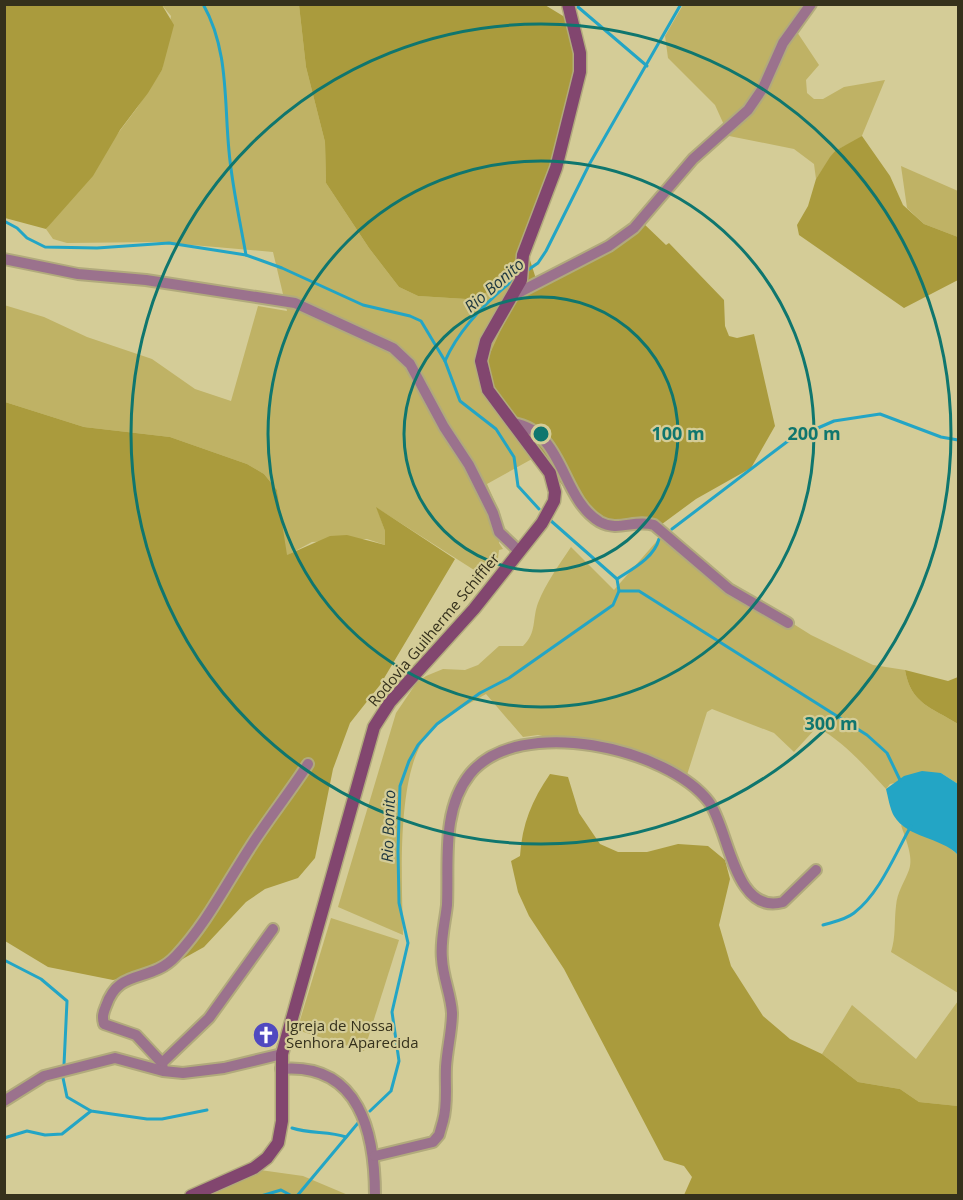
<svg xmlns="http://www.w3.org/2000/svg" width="963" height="1200" font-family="'Open Sans',sans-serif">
  <rect width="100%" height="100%" fill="#d4cc97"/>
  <!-- green -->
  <g fill="#bfb265">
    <polygon points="162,5 299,5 306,67 325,142 326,183 369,248 399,287 418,296 466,299 498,289 519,273 541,454 487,484 501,516 499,543 503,549 499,550 498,558 485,577 377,508 385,531 385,545 367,539 312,542 286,556 277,490 264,474 247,464 170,437 84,427 5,402 4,305 44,317 87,337 152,359 195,389 231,401 258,306 287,311 273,252 157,242 67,243 53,239 46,229 137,108 162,70 171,16"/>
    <polygon points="683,5 814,5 797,32 819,65 806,80 807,93 814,99 823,99 844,87 885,80 861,138 835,151 816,179 814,164 794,149 729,136 715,105 668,58 665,36"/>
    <polygon points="901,166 958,191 958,237 924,224 907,208"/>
    <path d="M663 534 717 576 811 635 873 665 905 670C911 704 931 707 958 724V784L941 773 890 784 886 789C864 765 845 743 817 727L794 752 774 733 712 709 707 712 686 778 633 757 538 735 523 737 486 694C463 707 430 724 419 748 397 794 402 883 403 935L338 907 396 713 417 682 426 676 443 669 465 670 478 665 499 646H523C537 633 532 619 538 603 546 583 559 565 571 547L614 590Z"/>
    <path d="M901 825 945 844 958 855V993L891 952C896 937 894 922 896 906 897 892 904 883 909 870 914 857 905 838 901 825Z"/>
    <polygon points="331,918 399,940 364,1051 297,1030"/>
    <polygon points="958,1001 958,1106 919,1102 900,1089 858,1082 822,1054 852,1005 916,1059"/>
    <polygon points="260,1170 303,1176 348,1195 204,1196"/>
  </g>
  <!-- forest -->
  <g fill="#aa9b3d">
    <polygon points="4,5 162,5 174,25 162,70 148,93 120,130 93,176 46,229 5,218"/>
    <polygon points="299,5 545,5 568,19 578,64 544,210 529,257 537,282 643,223 666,245 669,243 724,300 725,326 729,336 737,338 754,334 775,426 751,468 696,499 658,527 606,519 573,500 490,385 487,360 511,308 518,273 498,289 466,299 418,296 399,287 369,248 326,183 325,142 306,67"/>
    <polygon points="862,136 890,176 903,205 924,224 958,237 958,280 904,308 799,235 797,225 808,206 816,179 830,157 835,151"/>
    <polygon points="5,402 84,427 170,437 247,464 264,474 277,490 287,555 330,536 347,535 385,545 385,531 376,507 455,559 380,685 350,723 333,769 315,858 298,878 265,889 246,902 204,947 170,966 144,974 113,980 48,967 5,941"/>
    <path d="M905 670 948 681 958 677V724C931 707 911 704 905 670Z"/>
    <path d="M550 774 568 777 579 813 600 844 618 852H647L678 844 708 846 725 860 730 879 719 925 731 966 763 1016 790 1039 822 1054 858 1082 900 1089 919 1102 958 1106V1195H684L692 1177 684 1166 664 1160 564 969 529 916 518 892 511 861 520 856C522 824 532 800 550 774Z"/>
  </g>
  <!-- water -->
  <path fill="#23a5c5" d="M922 771 941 773 958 784V855C941 837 907 838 894 816 890 809 888 797 886 789L904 776Z"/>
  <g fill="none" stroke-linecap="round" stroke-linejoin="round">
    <!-- stream -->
    <g stroke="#23a5c5" stroke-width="3">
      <path d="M203 4C229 50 224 101 229 151 232 186 240 221 246 255"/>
      <polyline points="578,7 647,66"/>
      <polyline points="4,221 17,228 27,238 45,247 97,248 169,243 246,255 282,268 363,305 410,316 421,321 445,361 460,401 496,429 514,457 518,486 539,509"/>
      <polyline points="525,272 538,263 546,251 590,163 681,4"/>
      <path d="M445 361C460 327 488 300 517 277"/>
      <polyline points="672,529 788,441 834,421 880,414 941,437 958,440"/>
      <path d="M617 579C632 569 654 558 659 539"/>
      <polyline points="619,591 639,591 867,735 887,753 900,780"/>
      <path d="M823 925C833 922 845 920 854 913 880 893 895 854 911 826"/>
      <polyline points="4,960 41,979 67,1001 64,1065"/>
      <polyline points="63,1078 67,1097 91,1111 147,1119 162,1119 207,1110"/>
      <polyline points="370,1111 391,1091 399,1061 392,1012 408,943 399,903 398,851 400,786 409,761 418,745 437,724 480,693 509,678 613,605 619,591 617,579 550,520"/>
      <path d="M292 1128C310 1134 329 1131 346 1137"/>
      <polyline points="4,1138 27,1131 45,1135 62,1134 91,1111"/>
      <polyline points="261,1196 281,1190 292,1196"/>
      <polyline points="297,1196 358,1123"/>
    </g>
    <defs>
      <g id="street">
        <polyline points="4,259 78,274 146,280 295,303 393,348 410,364 444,427 469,465 493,513 499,532 519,551"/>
        <polyline points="514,295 609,246 634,228 693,159 748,110 763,88 783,43 811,4"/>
        <path d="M513 423C565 432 560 498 600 522 618 532 635 519 654 525L729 589 788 623"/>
        <path d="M162 1063 136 1035 104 1024C102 1017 103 1013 106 1006 119 967 150 984 176 956 207 923 226 884 251 846 269 818 290 792 308 764"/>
        <path d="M281 1069C360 1062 375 1134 375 1196"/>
        <polyline points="163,1070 162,1063 209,1018 273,929"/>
        <polyline points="4,1101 44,1076 115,1058 163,1071 183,1073 224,1068 282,1054"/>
        <path d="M375 1156 433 1142 439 1135 443 1121C448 1103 445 1086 446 1067 447 1049 452 1031 452 1013 451 995 443 978 442 959 440 941 445 923 447 905 449 862 441 810 470 774 519 714 668 748 709 802 729 829 734 916 783 902L816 870"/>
      </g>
      <polyline id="secondary" points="191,1196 254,1168 267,1158 278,1143 282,1121 282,1054 374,727 390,702 474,609 542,523 554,501 555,492 550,473 488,390 481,361 486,341 521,280 523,255 556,168 580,72 580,53 568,4"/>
    </defs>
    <!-- street casing -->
    <use href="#street" stroke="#b1aa7c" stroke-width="14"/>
    <!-- secondary casing -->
    <use href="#secondary" stroke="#b1aa7c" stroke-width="15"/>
    <!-- street -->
    <use href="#street" stroke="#9b728d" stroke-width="10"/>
    <!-- secondary -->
    <use href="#secondary" stroke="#82466f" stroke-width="12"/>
  </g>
  <!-- distance rings -->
  <g fill="none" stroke="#0f766e" stroke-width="3">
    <circle cx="541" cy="434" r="137"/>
    <circle cx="541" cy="434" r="273"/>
    <circle cx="541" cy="434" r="410"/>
  </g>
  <!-- icons -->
  <defs>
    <symbol id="church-disc" viewBox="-11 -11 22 22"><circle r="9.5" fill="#5049c0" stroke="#d4cc97"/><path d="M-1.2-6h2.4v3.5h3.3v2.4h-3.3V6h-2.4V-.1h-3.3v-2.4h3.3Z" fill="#fff"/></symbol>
  </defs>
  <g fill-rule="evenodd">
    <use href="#church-disc" x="251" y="1020" width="30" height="30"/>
  </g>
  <g text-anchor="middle" stroke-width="4.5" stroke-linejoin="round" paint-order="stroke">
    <!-- street labels -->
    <g font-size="15" fill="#35311c" stroke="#d4cc97">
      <text transform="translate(434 630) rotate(-50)" y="5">Rodovia Guilherme Schiffler</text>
    </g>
    <!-- poi labels -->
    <g font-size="15" fill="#35311c" stroke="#d4cc97" text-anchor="start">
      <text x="286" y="1031">Igreja de Nossa<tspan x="286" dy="17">Senhora Aparecida</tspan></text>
    </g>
    <!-- water labels -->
    <g font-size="16" font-style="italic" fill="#1e373f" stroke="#d4cc97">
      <text transform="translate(494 285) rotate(-41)" y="6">Rio Bonito</text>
      <text transform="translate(388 826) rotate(-88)" y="6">Rio Bonito</text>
    </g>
  </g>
  <circle cx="541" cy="434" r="9" fill="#0f766e" stroke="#d4cc97" stroke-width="3"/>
  <g font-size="18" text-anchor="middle" font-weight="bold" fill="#0f766e" stroke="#d4cc97" stroke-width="4.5" stroke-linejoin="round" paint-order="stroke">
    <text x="678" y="440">100 m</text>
    <text x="814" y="440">200 m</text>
    <text x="831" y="730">300 m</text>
  </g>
  <!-- border -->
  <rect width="963" height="1200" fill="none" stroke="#35311c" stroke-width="12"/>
</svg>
